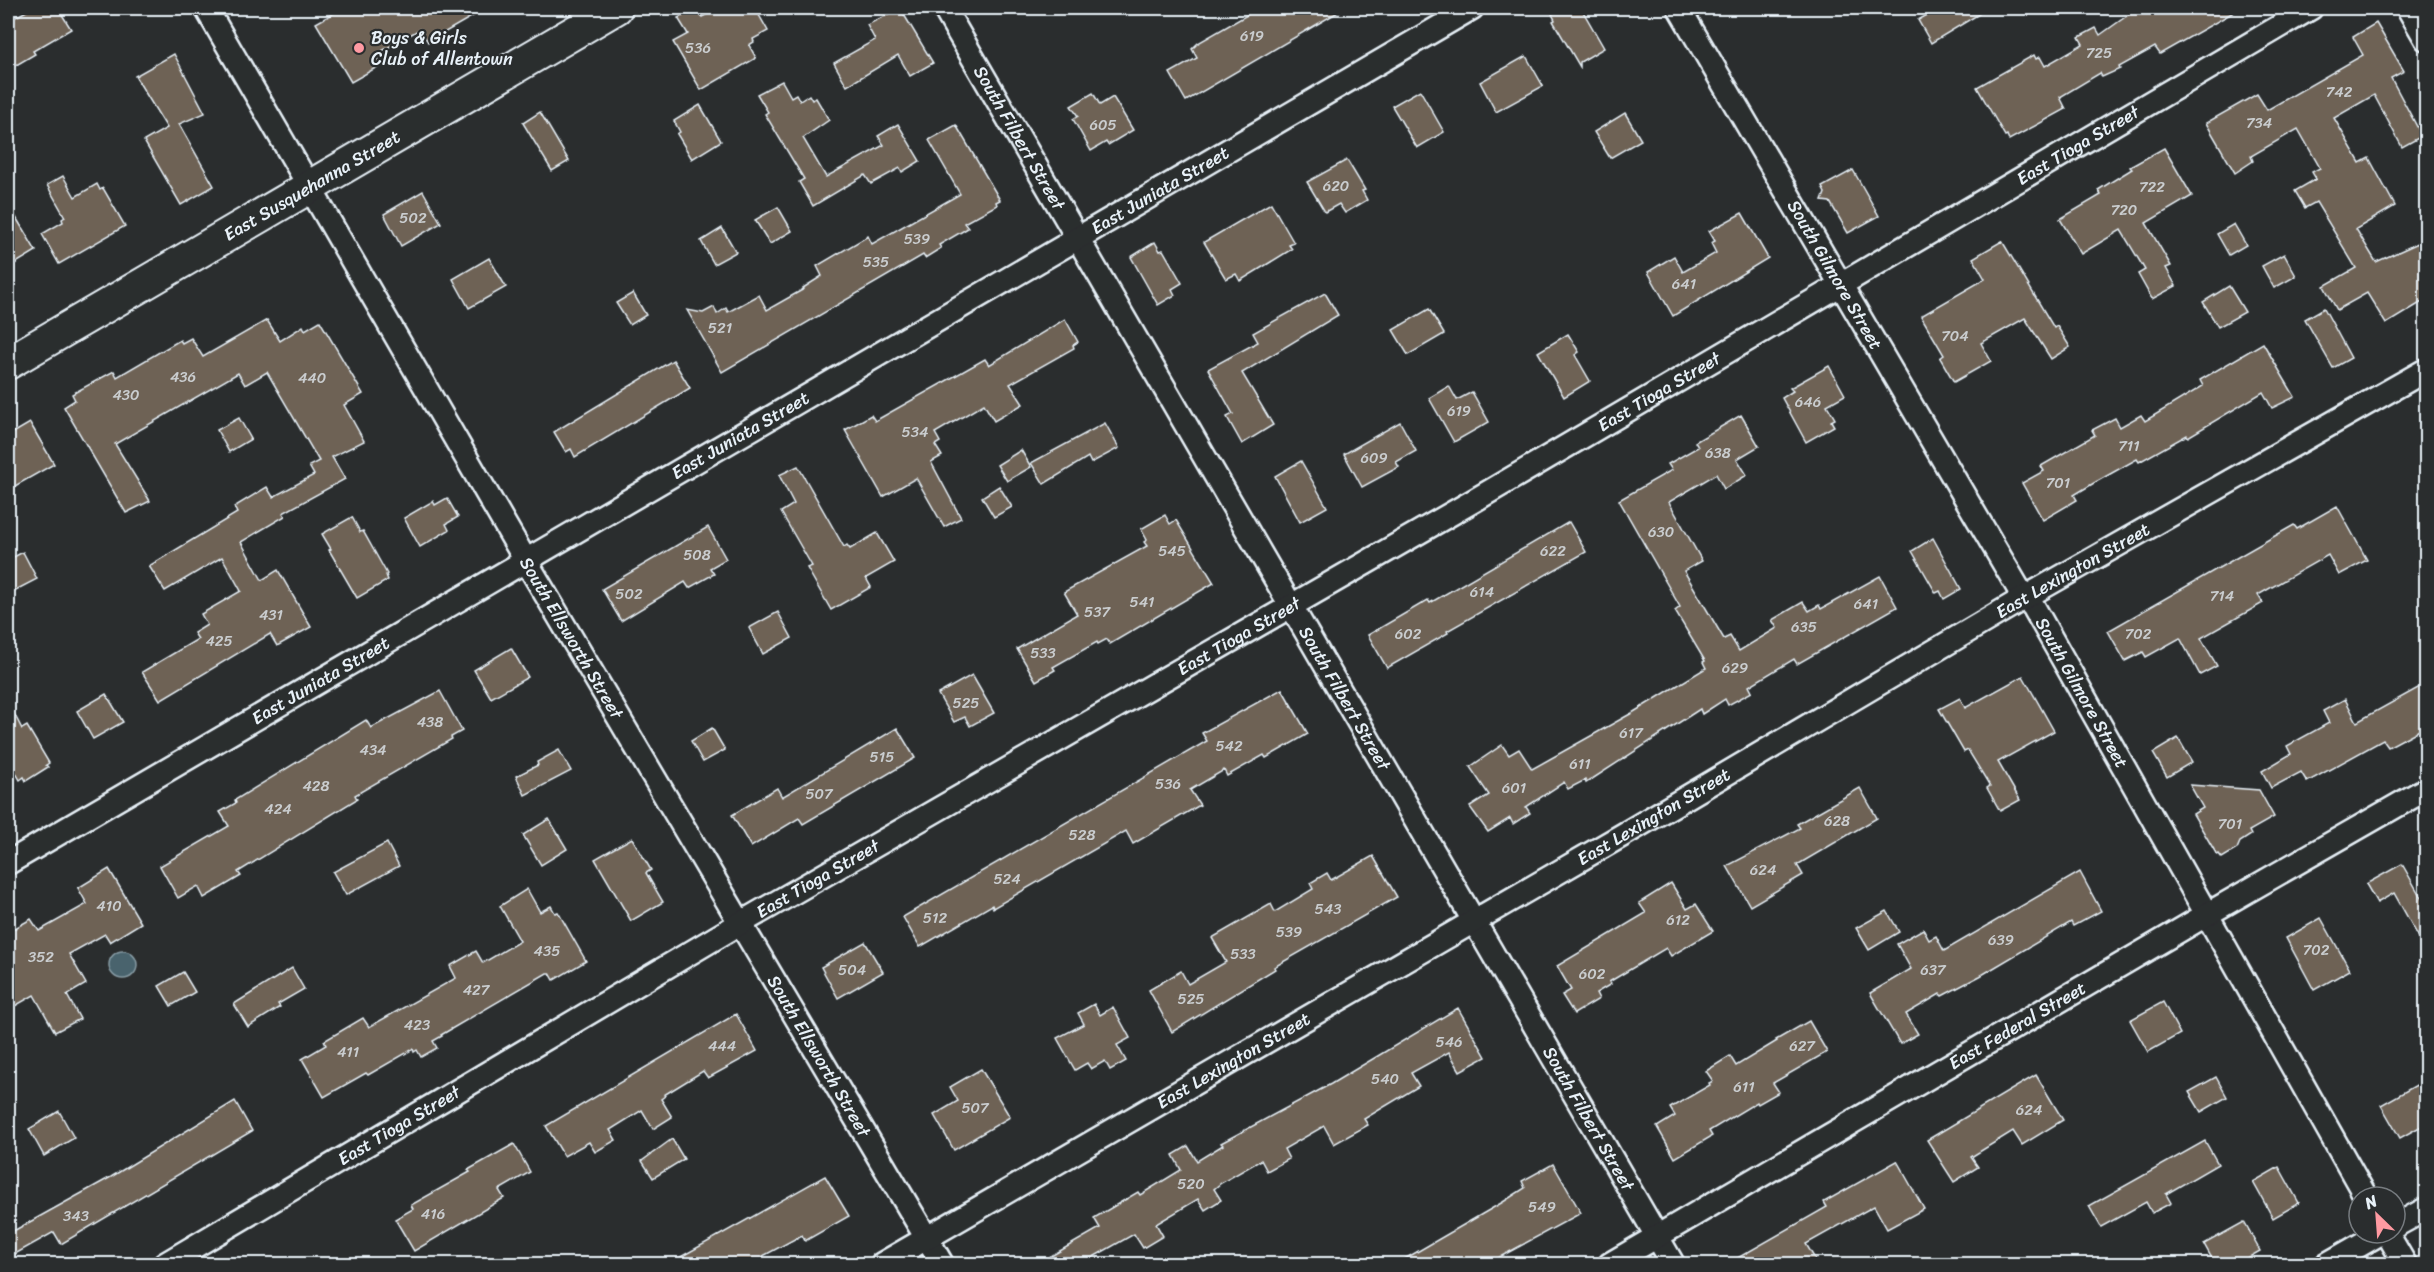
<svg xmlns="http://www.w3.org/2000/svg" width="2434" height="1272" font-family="Sriracha,sans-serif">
  <rect width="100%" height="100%" fill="#2a2d2e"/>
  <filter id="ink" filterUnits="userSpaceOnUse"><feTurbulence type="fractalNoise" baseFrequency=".0167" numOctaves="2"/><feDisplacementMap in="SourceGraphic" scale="12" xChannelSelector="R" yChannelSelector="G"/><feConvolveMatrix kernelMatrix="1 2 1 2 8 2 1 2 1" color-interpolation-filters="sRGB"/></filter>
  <g filter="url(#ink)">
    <!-- water -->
    <circle fill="#48636d" stroke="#889ca5" stroke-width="1.5" cx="123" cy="965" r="14"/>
    <!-- building -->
    <g fill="#6e6255" stroke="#e8f1f8" stroke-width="1.5">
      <polygon points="32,8 58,8 71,29 33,51 35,54 8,70 8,21"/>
      <polygon points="343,8 487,8 428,42 420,29 375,55 381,65 351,82 316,23"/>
      <polygon points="697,8 702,17 719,8 755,8 768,31 753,39 754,42 749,45 756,58 701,90 673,42 688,34 678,18"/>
      <polygon points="900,8 933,63 910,76 898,55 847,86 834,63 875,40 867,25"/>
      <polygon points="1259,8 1345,8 1186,101 1170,73 1197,58 1192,49 1198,43"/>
      <polygon points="1563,8 1581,8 1604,48 1580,62 1580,67 1553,21 1555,20 1552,14"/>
      <polygon points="1940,8 1989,8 1931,43 1918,20"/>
      <polygon points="2138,8 2241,8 2160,54 2155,47 2119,67 2120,69 2102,77 2100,73 2060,97 2066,109 2009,140 2007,135 2005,136 1977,87 2034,55 2036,59 2040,57 2045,66 2083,44 2079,37 2096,28 2100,35"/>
      <polygon points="2376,23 2404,71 2391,78 2422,136 2402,147 2374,95 2334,118 2360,163 2369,158 2395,206 2356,229 2376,262 2427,239 2427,299 2386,324 2367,293 2337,310 2324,286 2356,268 2316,202 2305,208 2295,191 2316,179 2312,172 2320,168 2298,129 2251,156 2253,161 2235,173 2206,123 2257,94 2267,110 2363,55 2353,37"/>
      <polygon points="174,54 205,113 179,124 214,186 181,205 144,141 167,128 135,76"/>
      <polygon points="1526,56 1543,86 1496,112 1480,82"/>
      <polygon points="782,81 791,97 796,94 800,101 809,95 812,100 816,98 829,120 803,138 826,177 884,145 878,136 898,124 920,161 902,172 900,168 871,184 865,175 813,206 799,182 804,179 765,114 768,112 757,94"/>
      <polygon points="1420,90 1444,132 1417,148 1392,106"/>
      <polygon points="1093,93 1100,105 1113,97 1133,130 1108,145 1106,142 1091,151 1073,119 1078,116 1071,106"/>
      <polygon points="700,105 721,141 692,159 677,134 680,132 674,121"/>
      <polygon points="540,112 569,161 552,171 523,123"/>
      <polygon points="1625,113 1641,140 1610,158 1594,132"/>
      <polygon points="956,125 1000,200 996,202 997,205 964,223 968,228 939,245 941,248 925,258 923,255 722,372 687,310 703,313 714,307 717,314 726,308 728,312 759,295 767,310 804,289 803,288 822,276 817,266 868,236 872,244 960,194 929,140"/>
      <polygon points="2164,148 2192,196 2146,223 2171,266 2166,268 2176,286 2152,299 2138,274 2145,270 2121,230 2081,254 2060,219 2101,195 2098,190 2132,169 2130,167"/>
      <polygon points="1347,160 1365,190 1362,191 1367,200 1345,213 1339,204 1325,212 1307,182"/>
      <polygon points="1853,170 1879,216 1848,233 1830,202 1822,201 1825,193 1822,187"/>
      <polygon points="63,176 75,197 97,184 100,190 103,188 125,226 59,264 42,234 63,222 62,219 65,217 47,185"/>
      <polygon points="423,191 441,223 401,246 384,214"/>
      <polygon points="1271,203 1294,243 1289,245 1292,249 1240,281 1236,274 1226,279 1204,242"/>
      <polygon points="8,204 36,251 8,268"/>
      <polygon points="778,207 792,231 770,244 755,220"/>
      <polygon points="1742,213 1768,258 1673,316 1648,272 1674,256 1683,272 1716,253 1711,243 1715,241 1709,231"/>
      <polygon points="2234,224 2246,245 2229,255 2217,234"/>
      <polygon points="722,228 736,252 714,264 701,241"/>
      <polygon points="2002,241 2054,328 2057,326 2070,347 2051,359 2025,318 1981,343 1991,361 1954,382 1940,358 1944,355 1921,316 1985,279 1973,258"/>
      <polygon points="1155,242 1160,251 1163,250 1182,283 1172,289 1175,295 1158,305 1131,257"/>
      <polygon points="2284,254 2296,276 2274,288 2262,266"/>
      <polygon points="489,258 506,287 469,308 453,279"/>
      <polygon points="2229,286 2245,312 2218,327 2203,302"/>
      <polygon points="633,293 646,315 630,325 616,303"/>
      <polygon points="1325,293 1338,315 1242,373 1273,425 1242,444 1227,417 1233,414 1208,369 1258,342 1253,333"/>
      <polygon points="2324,308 2351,358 2333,368 2305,319"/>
      <polygon points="1429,309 1444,334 1408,355 1393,330"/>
      <polygon points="1065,319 1078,342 1073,345 1074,348 1010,384 1023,404 994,421 984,404 935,433 940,442 935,445 942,456 931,462 961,518 944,527 916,478 883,497 845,430 871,415 875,421 985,359 989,365"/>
      <polygon points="267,320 280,341 303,326 305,330 320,321 363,394 344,405 364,441 332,457 345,479 283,513 285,516 241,542 262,580 278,570 311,627 277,646 270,634 160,700 142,672 198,639 194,633 207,625 201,614 241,591 222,557 165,591 149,566 237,513 234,507 267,487 273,497 314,475 309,466 319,461 267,372 245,385 238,373 115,444 150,501 126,513 64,407 75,400 72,394 114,371 117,377 180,340 182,343 191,338 203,357"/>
      <polygon points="1568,334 1579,352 1575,355 1590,381 1564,397 1538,352"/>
      <polygon points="2263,343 2295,397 2272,408 2263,392 2188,437 2187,435 2139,462 2137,459 2094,483 2074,495 2077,500 2043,520 2022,483 2044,471 2041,466 2095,435 2092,430 2115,418 2120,427 2141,415 2145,421 2203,386 2200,380"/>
      <polygon points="673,360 690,388 575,457 571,449 566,452 554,432"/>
      <polygon points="1829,366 1845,395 1827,405 1835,419 1831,421 1834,426 1806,442 1782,398 1793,391 1790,388"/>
      <polygon points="1449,386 1457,400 1472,392 1489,422 1454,442 1429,398"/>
      <polygon points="1741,415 1759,446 1737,459 1747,475 1724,489 1716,474 1669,502 1702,561 1684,571 1724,639 1730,636 1739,651 1777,628 1772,620 1803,602 1809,611 1819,605 1821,609 1880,576 1897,607 1797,664 1794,659 1749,686 1752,692 1728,705 1725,699 1702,714 1700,709 1586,783 1585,780 1568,789 1564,782 1526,807 1530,813 1513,824 1510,818 1488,832 1470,807 1489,795 1470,767 1502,745 1509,755 1519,749 1532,769 1632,713 1706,668 1703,662 1705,661 1675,611 1680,607 1619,500 1672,470 1668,464 1698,447 1695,442"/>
      <polygon points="239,418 251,439 229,452 217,430"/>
      <polygon points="1400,422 1416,451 1396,462 1399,467 1362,487 1344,454"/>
      <polygon points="30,423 54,464 8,490 8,436"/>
      <polygon points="1105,423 1119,448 1091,463 1088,457 1044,484 1031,463"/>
      <polygon points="1021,450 1031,467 1007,481 997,465"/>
      <polygon points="1301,461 1327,507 1300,522 1275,476"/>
      <polygon points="798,466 844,547 847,545 850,549 877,533 894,562 866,578 871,587 831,610 807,568 812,566 781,512 794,504 779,475"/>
      <polygon points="999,486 1012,507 994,517 982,497"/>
      <polygon points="447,498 458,517 446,524 449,530 420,547 404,518 433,501 435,505"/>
      <polygon points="2337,506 2367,560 2339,575 2328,555 2258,595 2263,603 2201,638 2217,666 2200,675 2180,638 2146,657 2143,652 2125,661 2108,631 2294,525 2297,529"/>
      <polygon points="1165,515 1170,524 1176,520 1214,583 1110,644 1107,639 1098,644 1097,642 1053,667 1055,670 1036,681 1017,649 1077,614 1064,592 1147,546 1144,542 1147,540 1141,529"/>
      <polygon points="352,517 360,532 363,531 387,574 386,575 388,580 357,598 329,550 331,549 322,534"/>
      <polygon points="1569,522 1586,552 1447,631 1448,633 1387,668 1368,635 1428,600 1430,603"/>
      <polygon points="708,527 726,559 710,568 714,574 689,588 685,582 621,621 602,589"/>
      <polygon points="1933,538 1961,589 1944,599 1940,591 1936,593 1912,551"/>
      <polygon points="23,552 37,579 8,594 8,560"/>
      <polygon points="778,612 792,638 763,654 749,628"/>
      <polygon points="511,648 528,677 491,698 474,670"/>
      <polygon points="972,675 994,713 970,726 965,717 954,722 938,694"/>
      <polygon points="2023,676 2054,731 1998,762 2020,800 2000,811 1987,788 1990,786 1968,750 1964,752 1939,709 1960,698 1965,708"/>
      <polygon points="2427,683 2427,726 2388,747 2383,740 2307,782 2301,772 2271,788 2262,771 2291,754 2287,746 2329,723 2323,711 2345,699 2357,722"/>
      <polygon points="1282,689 1308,734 1266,758 1264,755 1227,776 1224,770 1190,790 1200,805 1133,844 1126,831 993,908 992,905 920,947 903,917 1207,741 1202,733"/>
      <polygon points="440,691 462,731 451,737 452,739 355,795 357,799 238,872 241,876 204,898 198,886 178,898 160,866 229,826 220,812 236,803 235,800 366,720 371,728"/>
      <polygon points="106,694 123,722 93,739 77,711"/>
      <polygon points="8,702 22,729 27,726 49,763 46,765 48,767 26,781 24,777 20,780 8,759"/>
      <polygon points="712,728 725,750 703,762 691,741"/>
      <polygon points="897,728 915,758 803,824 799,818 751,847 732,815 777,788 782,797"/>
      <polygon points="2178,738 2192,762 2167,777 2153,753"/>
      <polygon points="559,750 571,771 525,795 516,776 538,765 537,762"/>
      <polygon points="2190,785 2259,790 2274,817 2249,831 2251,835 2240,842 2237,849 2222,858 2219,854 2217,855 2193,814 2203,808"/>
      <polygon points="1860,788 1877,818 1797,865 1803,875 1750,906 1727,866 1800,828 1797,824"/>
      <polygon points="549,819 567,849 541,865 523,835"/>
      <polygon points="632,838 651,870 646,873 663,902 631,921 595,859"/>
      <polygon points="387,843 399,866 346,895 333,872"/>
      <polygon points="1373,856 1397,897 1274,967 1275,969 1172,1032 1149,990 1181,971 1188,984 1226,962 1212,938 1271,904 1275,912 1313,889 1310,883 1327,873 1331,880"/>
      <polygon points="2402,864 2427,908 2427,952 2394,893 2377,903 2366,884"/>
      <polygon points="109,869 141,923 110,942 105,934 69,954 86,984 67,995 80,1019 55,1032 34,995 8,1010 8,932 31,919 39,931 87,904 78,888"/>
      <polygon points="2080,872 2101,911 2073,926 2071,922 1980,976 1942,996 1940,994 1906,1014 1918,1034 1900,1044 1870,993 1911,969 1897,944 1923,929 1929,940 1936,936 1944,951"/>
      <polygon points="1671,883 1687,909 1696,904 1713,931 1671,956 1666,948 1609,982 1611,984 1596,993 1599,999 1574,1014 1562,995 1571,990 1557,966 1646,913 1639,903"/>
      <polygon points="527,889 540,912 551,906 555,913 558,912 586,961 554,980 550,973 547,973 441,1035 442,1036 433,1041 437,1048 421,1057 417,1050 414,1052 413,1049 368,1075 366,1073 324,1097 302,1059 326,1045 324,1041 363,1018 369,1027 456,978 450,966 476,951 483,963 520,941 500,906"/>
      <polygon points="1887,911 1899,932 1869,950 1856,928"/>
      <polygon points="2321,918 2350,970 2314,990 2286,938"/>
      <polygon points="865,942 883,972 838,998 821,967"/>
      <polygon points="292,968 304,989 278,1004 280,1007 248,1027 234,1004"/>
      <polygon points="183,972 195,992 171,1006 159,986"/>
      <polygon points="2163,1002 2180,1034 2148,1052 2130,1020"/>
      <polygon points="1094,1004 1100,1015 1113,1007 1130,1038 1117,1045 1126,1061 1110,1070 1105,1061 1091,1069 1087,1063 1075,1070 1057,1038 1084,1024 1078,1013"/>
      <polygon points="1458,1008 1486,1057 1460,1071 1449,1052 1411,1073 1419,1086 1364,1119 1368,1125 1334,1144 1324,1126 1284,1149 1289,1159 1267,1171 1261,1160 1221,1183 1214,1189 1221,1200 1205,1210 1198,1199 1156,1224 1163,1236 1143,1248 1134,1234 1081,1264 1037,1264 1100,1228 1094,1218 1138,1192 1140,1195 1181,1170 1173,1155 1188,1146 1197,1161 1223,1145 1221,1143 1331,1084"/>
      <polygon points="736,1014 757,1051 708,1078 703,1071 664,1095 665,1096 661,1099 672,1117 653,1129 642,1110 610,1130 616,1140 595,1152 589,1142 564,1156 546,1126"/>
      <polygon points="1809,1021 1827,1052 1773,1083 1779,1092 1758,1104 1757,1102 1709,1131 1712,1136 1675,1158 1657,1127 1675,1116 1670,1108 1710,1085 1709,1083 1713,1081 1706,1071 1730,1056 1736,1066 1777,1041 1776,1040"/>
      <polygon points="981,1069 1010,1117 954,1150 934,1115 958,1101 950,1087"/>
      <polygon points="2036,1075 2063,1120 2022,1145 2013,1131 1971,1157 1978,1167 1954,1182 1927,1140"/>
      <polygon points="2216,1077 2227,1097 2201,1112 2189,1092"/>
      <polygon points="2427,1079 2427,1123 2400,1138 2381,1105"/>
      <polygon points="235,1101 252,1131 61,1244 54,1232 8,1258 8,1234 111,1177"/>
      <polygon points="59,1111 74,1138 44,1156 29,1129"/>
      <polygon points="672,1139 684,1159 653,1178 642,1161"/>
      <polygon points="2205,1141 2218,1164 2166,1194 2171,1203 2152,1213 2146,1202 2101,1227 2089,1206"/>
      <polygon points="514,1144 530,1172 499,1190 504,1198 414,1251 395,1219 413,1209 411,1205 470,1172 468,1170"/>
      <polygon points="1897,1161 1924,1209 1887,1229 1874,1206 1806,1244 1818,1264 1727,1264 1827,1207 1824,1202"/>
      <polygon points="1553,1164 1581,1213 1487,1264 1396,1264 1503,1202 1525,1188 1522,1181"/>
      <polygon points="2279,1167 2299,1203 2273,1218 2253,1182"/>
      <polygon points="825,1176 849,1216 805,1241 802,1235 763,1256 768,1264 668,1264"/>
      <polygon points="2244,1222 2260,1251 2237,1264 2215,1264 2204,1244"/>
    </g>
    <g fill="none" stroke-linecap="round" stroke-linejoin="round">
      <defs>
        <g id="minor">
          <path id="s1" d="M206 8 526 561 942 1264"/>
          <path id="s2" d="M944 8 1673 1264"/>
          <path id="s3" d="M1679 8 2024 598 2033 606 2366 1197"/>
          <polyline points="2408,8 2426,39"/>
          <path id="s4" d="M8 863 1472 8"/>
          <polyline points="2395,1226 2426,1209"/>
          <polyline points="2387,1233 2405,1264"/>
          <path id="s5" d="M165 1264 739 924 1475 500 2311 8"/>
          <path id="s6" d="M882 1264 1621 836 2024 598 2426 370"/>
          <path id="s7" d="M1610 1264 2206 915 2426 789"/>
          <polyline points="2327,1264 2381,1233"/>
        </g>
        <g id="secondary">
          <path id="s8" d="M8 363 616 8"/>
        </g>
      </defs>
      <!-- minor casing -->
      <use href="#minor" stroke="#e8f1f8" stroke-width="27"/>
      <!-- secondary casing -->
      <use href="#secondary" stroke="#e8f1f8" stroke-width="36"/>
      <!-- minor -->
      <use href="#minor" stroke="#2a2d2e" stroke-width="22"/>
      <!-- secondary -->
      <use href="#secondary" stroke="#2a2d2e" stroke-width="32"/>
    </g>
  </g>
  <!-- markers -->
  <circle fill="#ff9aa2" stroke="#2a2d2e" stroke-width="2" cx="359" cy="48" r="6"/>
  <g text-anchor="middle" stroke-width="4.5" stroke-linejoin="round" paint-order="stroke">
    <!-- number labels -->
    <g font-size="15" fill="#cacdcf">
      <text x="1252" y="41">619</text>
      <text x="698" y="53">536</text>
      <text x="2099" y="58">725</text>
      <text x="2339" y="97">742</text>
      <text x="2259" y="128">734</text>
      <text x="1103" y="130">605</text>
      <text x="1336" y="191">620</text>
      <text x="2152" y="192">722</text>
      <text x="2124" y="215">720</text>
      <text x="413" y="223">502</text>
      <text x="917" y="244">539</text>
      <text x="876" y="267">535</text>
      <text x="1684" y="289">641</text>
      <text x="720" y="333">521</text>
      <text x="1955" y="341">704</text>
      <text x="183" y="382">436</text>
      <text x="312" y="383">440</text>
      <text x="126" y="400">430</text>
      <text x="1808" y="407">646</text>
      <text x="1459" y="416">619</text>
      <text x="915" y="437">534</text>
      <text x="2129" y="451">711</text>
      <text x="1718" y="458">638</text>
      <text x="1374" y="463">609</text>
      <text x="2058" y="488">701</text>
      <text x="1661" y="537">630</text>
      <text x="1172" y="556">545</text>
      <text x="1553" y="556">622</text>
      <text x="697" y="560">508</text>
      <text x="1482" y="597">614</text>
      <text x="629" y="599">502</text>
      <text x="2222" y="601">714</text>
      <text x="1142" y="607">541</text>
      <text x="1866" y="609">641</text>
      <text x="1097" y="617">537</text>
      <text x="271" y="620">431</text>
      <text x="1804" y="632">635</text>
      <text x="1408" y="639">602</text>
      <text x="2138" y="639">702</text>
      <text x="219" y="646">425</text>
      <text x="1043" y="658">533</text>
      <text x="1735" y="673">629</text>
      <text x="966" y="708">525</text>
      <text x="430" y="727">438</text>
      <text x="1631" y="738">617</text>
      <text x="1229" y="751">542</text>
      <text x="373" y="755">434</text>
      <text x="882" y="762">515</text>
      <text x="1580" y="769">611</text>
      <text x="1168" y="789">536</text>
      <text x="316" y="791">428</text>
      <text x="1514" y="793">601</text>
      <text x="819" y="799">507</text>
      <text x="278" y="814">424</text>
      <text x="1837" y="826">628</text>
      <text x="2230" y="829">701</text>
      <text x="1082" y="840">528</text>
      <text x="1763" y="875">624</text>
      <text x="1007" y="884">524</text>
      <text x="109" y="911">410</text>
      <text x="1328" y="914">543</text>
      <text x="935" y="923">512</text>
      <text x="1678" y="925">612</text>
      <text x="1289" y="937">539</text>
      <text x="2001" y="945">639</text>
      <text x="2316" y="955">702</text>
      <text x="547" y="956">435</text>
      <text x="1243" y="959">533</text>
      <text x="41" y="962">352</text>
      <text x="852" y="975">504</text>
      <text x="1933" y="975">637</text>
      <text x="1592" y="979">602</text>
      <text x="476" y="995">427</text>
      <text x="1191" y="1004">525</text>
      <text x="417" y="1030">423</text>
      <text x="1449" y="1047">546</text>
      <text x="722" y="1051">444</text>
      <text x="1802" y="1051">627</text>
      <text x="348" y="1057">411</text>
      <text x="1385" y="1084">540</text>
      <text x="1744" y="1092">611</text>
      <text x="975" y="1113">507</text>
      <text x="2029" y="1115">624</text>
      <text x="1191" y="1189">520</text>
      <text x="1542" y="1212">549</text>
      <text x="433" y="1219">416</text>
      <text x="76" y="1221">343</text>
    </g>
    <!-- poi labels -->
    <g font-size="18" fill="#e8f1f8" stroke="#2a2d2e" text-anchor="start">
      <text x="371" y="44">Boys &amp; Girls<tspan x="371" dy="21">Club of Allentown</tspan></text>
    </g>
    <!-- street labels -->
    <g font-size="18" fill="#e8f1f8" stroke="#2a2d2e">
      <text dy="6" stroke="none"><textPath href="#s2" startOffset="150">South Filbert Street</textPath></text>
      <text dy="6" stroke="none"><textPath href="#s5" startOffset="2216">East Tioga Street</textPath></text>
      <text dy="6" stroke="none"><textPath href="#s8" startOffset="352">East Susquehanna Street</textPath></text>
      <text dy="6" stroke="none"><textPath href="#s4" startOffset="1334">East Juniata Street</textPath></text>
      <text dy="6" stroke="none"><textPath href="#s3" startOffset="309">South Gilmore Street</textPath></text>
      <text dy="6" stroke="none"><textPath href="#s5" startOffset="1730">East Tioga Street</textPath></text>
      <text dy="6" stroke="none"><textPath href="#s4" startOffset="848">East Juniata Street</textPath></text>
      <text dy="6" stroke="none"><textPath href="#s6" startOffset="1378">East Lexington Street</textPath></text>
      <text dy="6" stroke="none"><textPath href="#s5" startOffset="1244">East Tioga Street</textPath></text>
      <text dy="6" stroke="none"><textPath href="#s1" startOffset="728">South Ellsworth Street</textPath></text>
      <text dy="6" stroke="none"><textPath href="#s4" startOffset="362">East Juniata Street</textPath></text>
      <text dy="6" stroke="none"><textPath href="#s3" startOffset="795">South Gilmore Street</textPath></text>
      <text dy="6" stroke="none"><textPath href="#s2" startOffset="798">South Filbert Street</textPath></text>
      <text dy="6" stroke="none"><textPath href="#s6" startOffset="892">East Lexington Street</textPath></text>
      <text dy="6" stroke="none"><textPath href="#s5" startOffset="758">East Tioga Street</textPath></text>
      <text dy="6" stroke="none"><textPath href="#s7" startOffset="472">East Federal Street</textPath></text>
      <text dy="6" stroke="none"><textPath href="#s1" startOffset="1214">South Ellsworth Street</textPath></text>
      <text dy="6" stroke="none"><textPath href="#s6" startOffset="406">East Lexington Street</textPath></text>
      <text dy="6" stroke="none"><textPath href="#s2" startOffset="1284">South Filbert Street</textPath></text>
      <text dy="6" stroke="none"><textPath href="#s5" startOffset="272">East Tioga Street</textPath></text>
    </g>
  </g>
  <!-- margin -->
  <rect width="2434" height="1272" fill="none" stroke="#2a2d2e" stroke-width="30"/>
  <rect x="15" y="15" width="2404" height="1242" fill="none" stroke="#e8f1f8" stroke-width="2" filter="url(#ink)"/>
  <!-- north arrow -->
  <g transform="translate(2377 1215) rotate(335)"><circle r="28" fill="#2a2d2e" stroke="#767b7f" stroke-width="1.5"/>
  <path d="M0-4.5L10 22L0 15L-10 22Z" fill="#ff9aa2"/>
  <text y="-9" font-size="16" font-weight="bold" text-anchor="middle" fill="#e8f1f8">N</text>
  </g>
</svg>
